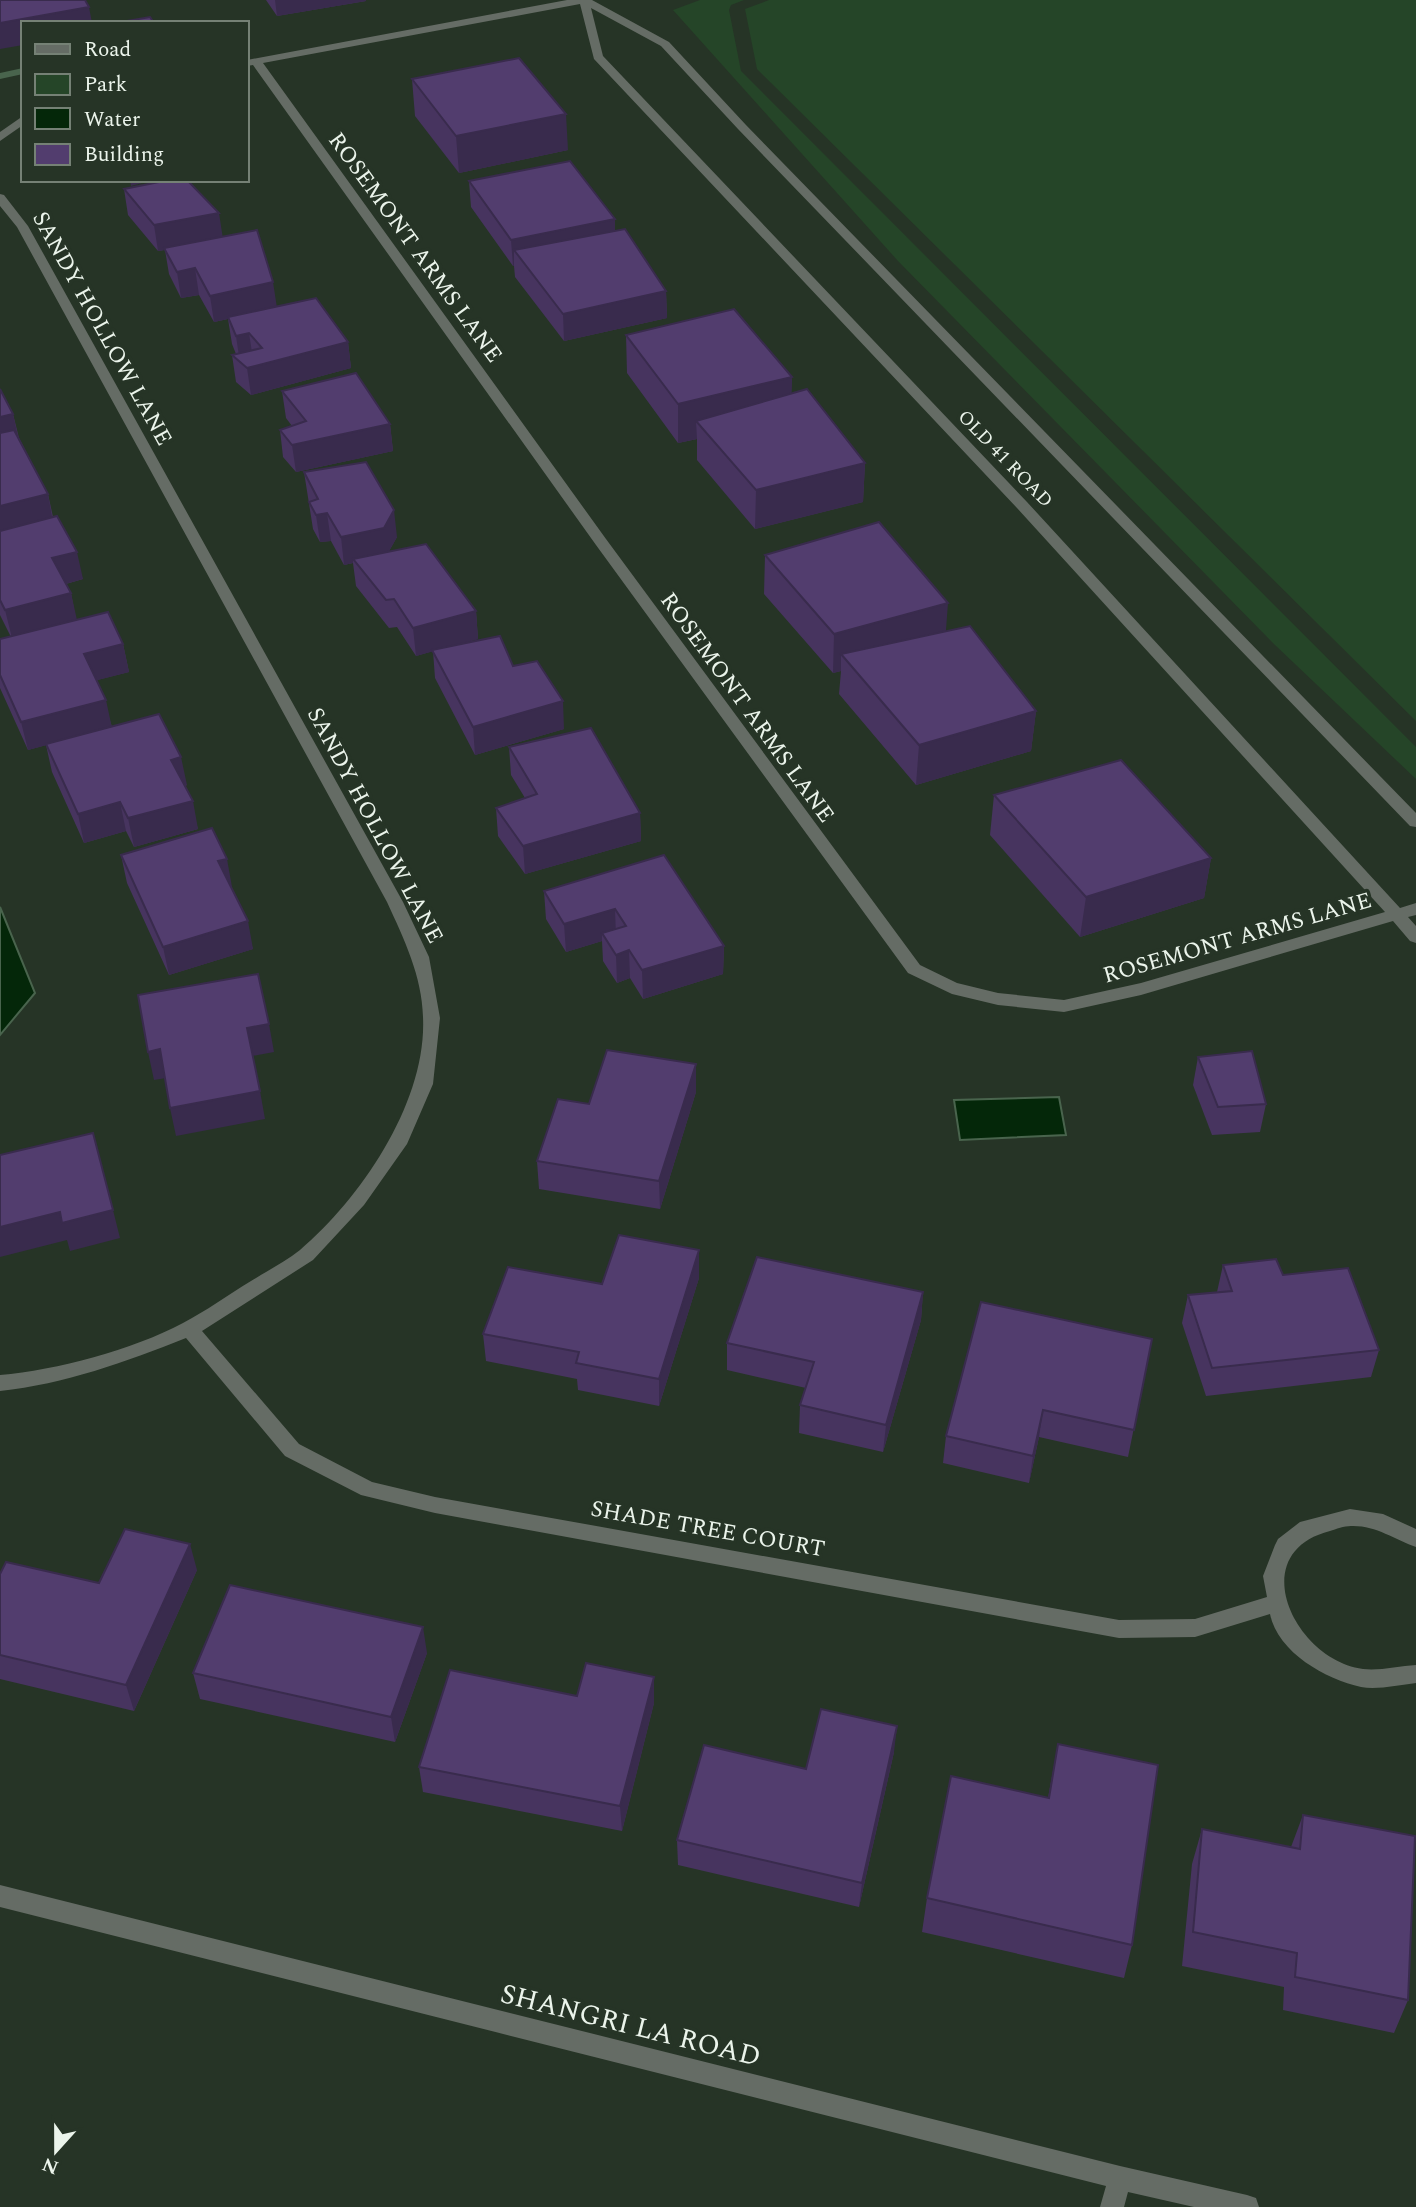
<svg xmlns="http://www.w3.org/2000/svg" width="1416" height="2207" font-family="Spectral,serif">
  <rect width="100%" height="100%" fill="#263426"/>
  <!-- green -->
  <g fill="#254528">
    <polygon points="700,0 744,0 731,5 729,10 741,71 1416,747 1416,779 1275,645 898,261 673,10"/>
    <polygon points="769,0 1416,0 1416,721 757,69 745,9"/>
  </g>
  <!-- water -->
  <g fill="#042709" stroke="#49644d" stroke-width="2">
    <polygon points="0,907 35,993 0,1035"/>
    <polygon points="1059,1097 1066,1135 960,1140 954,1100"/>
  </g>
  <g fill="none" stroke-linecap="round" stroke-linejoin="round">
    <!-- stream -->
    <polygon fill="#49644d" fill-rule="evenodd" points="23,68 23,74 0,79 0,73"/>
    <!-- minor -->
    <g fill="#656c65" fill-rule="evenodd">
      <path d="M567 0H592L669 42 746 125 1416 813V827L1410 826 738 129 661 46 591 8 603 56 1027 502 1400 908 1416 903V915L1408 917 1416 926V943L1410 941 1393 921 1141 995 1064 1012 998 1005 952 994 908 973 596 545 253 65 247 66V60ZM580 4 594 59 1017 508 1385 912 1141 983 1064 1000 998 993 957 983 920 965 606 539 263 63Z"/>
      <polygon points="23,116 23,125 0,141 0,132"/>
      <path d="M0 194 4 195 28 226 403 902 429 957 440 1018 433 1084 407 1144 364 1205 313 1260 202 1331 299 1444 372 1482 435 1497 1119 1620 1195 1619 1267 1597 1263 1576 1275 1545 1278 1539 1300 1522 1350 1509 1383 1514 1416 1529V1547C1394 1539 1375 1525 1351 1526 1344 1526 1336 1529 1330 1531 1243 1553 1295 1660 1363 1669 1379 1671 1399 1666 1416 1665V1683C1399 1685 1377 1690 1361 1687 1326 1679 1278 1653 1270 1614L1195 1637 1119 1638 435 1513 361 1495 285 1456 186 1338C125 1362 65 1384 0 1391V1375C57 1370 132 1350 183 1323 206 1311 228 1295 251 1281 267 1271 285 1262 300 1250 362 1197 427 1101 423 1017 422 976 404 939 387 902L17 227 0 206Z"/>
      <polygon points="0,1885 1120,2166 1247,2195 1256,2198 1259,2207 1194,2207 1128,2192 1124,2207 1100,2207 1106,2186 0,1907"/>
    </g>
  </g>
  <!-- wall -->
  <g fill="#47345f">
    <polygon points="266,0 366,0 366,1 277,16"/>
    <polygon points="412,79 568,150 459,173 415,116"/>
    <polygon points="469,181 615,219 615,231 666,291 667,318 564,341 515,277 514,266 513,266 471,207"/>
    <polygon points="124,189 222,236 277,307 348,342 351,368 251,395 236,382 232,355 236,354 232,344 228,319 214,322 199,295 181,298 169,274 165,250 158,251 128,215"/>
    <polygon points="626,335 792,377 791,394 865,463 863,502 755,529 697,460 697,439 678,443 627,373"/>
    <polygon points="0,389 13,414 19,438 48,494 53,517 83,579 66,584 71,593 76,620 123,644 129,672 97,680 112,727 187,785 185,786 198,829 134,847 126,831 84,843 52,772 46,745 28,750 0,688 0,639 11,637 0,615"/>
    <polygon points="282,391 390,424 393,451 296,472 283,457 280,430 292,426 286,418"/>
    <polygon points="304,472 397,537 389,551 476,611 478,639 460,644 513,666 564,729 475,755 435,678 433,651 416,656 397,627 389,628 356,586 353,563 344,565 331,541 320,542 313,529"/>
    <polygon points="765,555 946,631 1036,711 1031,751 916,785 839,694 841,671 833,673 764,594"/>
    <polygon points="509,747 640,813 641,841 525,874 498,836 496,808 525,798 511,775"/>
    <polygon points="994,795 1211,858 1204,898 1080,937 990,835"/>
    <polygon points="121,855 232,887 231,887 253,949 169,975 127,883"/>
    <polygon points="664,855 724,946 723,974 643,999 630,978 617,983 603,961 602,941 566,952 546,919 544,891"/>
    <polygon points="1198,1057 1266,1104 1260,1132 1212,1135 1193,1085"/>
    <polygon points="696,1092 660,1209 539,1189 537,1161 589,1104"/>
    <polygon points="1223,1265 1283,1275 1379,1350 1371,1377 1206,1396 1182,1323 1188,1295 1217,1292"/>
    <polygon points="699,1278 659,1406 578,1390 577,1379 486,1361 483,1334 602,1284"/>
    <polygon points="923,1292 921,1320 883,1452 799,1433 800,1405 806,1388 727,1370 727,1343"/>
    <polygon points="1152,1339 1128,1457 1039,1437 1029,1483 943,1463 946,1436"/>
    <polygon points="197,1570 134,1711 0,1679 0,1574 99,1583"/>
    <polygon points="427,1653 395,1742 200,1699 193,1673"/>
    <polygon points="654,1703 622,1831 423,1792 419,1767"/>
    <polygon points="1058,1744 1132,1945 1124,1978 922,1932 927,1898 1048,1798"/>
    <polygon points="894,1752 859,1907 678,1865 677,1840 806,1769"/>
    <polygon points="1303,1815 1408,2000 1394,2033 1283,2010 1284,1987 1182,1966 1192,1864 1202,1829 1291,1847"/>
  </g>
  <!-- shaded-wall -->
  <g fill="#392b4d">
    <polygon points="275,0 366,0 366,1 277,16"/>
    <polygon points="89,7 92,23 23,23 23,45 0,49 0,23"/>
    <polygon points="566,114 568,150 459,173 456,136"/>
    <polygon points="130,180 153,180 131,186"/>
    <polygon points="219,213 223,239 158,251 154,225"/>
    <polygon points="615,219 615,245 514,250 514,266 513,266 511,240"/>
    <polygon points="195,268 199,295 181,298 177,272"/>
    <polygon points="273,282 277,308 214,322 210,296"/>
    <polygon points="666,291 667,318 564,341 563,314"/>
    <polygon points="249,333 253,359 240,363 236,336"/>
    <polygon points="348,342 351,368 251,395 247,368"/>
    <polygon points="792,377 791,416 696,421 697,439 678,443 678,404"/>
    <polygon points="13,414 19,441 0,446 0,417"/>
    <polygon points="390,424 393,451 296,472 292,445"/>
    <polygon points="865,463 863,502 755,529 756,490"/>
    <polygon points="48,494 53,522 0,535 0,506"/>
    <polygon points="394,510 397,537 387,555 353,559 353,563 344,565 341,537"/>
    <polygon points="327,513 331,541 320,542 316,515"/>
    <polygon points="77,552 83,579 58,586 52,558"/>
    <polygon points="71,593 77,620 12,638 5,610"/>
    <polygon points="948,603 945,643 841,654 841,671 833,673 834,634"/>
    <polygon points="476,611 478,639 416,656 413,628"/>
    <polygon points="123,644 129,672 90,682 84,654"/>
    <polygon points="106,700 112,728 28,750 21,722"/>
    <polygon points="563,701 564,729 475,755 473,727"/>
    <polygon points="1036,711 1031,751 916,785 919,745"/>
    <polygon points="181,757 187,785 177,788 171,760"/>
    <polygon points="193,801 198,829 134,847 128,818"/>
    <polygon points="120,802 126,831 84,843 78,814"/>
    <polygon points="640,813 641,841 525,874 523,846"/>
    <polygon points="1211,858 1204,898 1080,937 1086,897"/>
    <polygon points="227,859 232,887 224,889 218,861"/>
    <polygon points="615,909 616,937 602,933 602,941 566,952 564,924"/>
    <polygon points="248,921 253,949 169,975 163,947"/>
    <polygon points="724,946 723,974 643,999 642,970"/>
    <polygon points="629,950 630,978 617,983 616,955"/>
    <polygon points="269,1024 274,1052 252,1056 247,1028"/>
    <polygon points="160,1049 166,1078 154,1080 148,1052"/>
    <polygon points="696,1064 696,1092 660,1209 659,1181"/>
    <polygon points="260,1091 265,1119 176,1136 170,1108"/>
    <polygon points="113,1210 120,1238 70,1251 67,1240 0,1257 0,1227 60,1212"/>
    <polygon points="699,1250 699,1278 659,1406 659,1379"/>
    <polygon points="923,1292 921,1320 883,1452 886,1425"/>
    <polygon points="1043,1410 1039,1437 1029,1483 1033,1456"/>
    <polygon points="190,1544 197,1570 134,1711 126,1685"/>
    <polygon points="423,1627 427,1653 395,1742 391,1717"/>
    <polygon points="654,1677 654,1703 622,1831 620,1806"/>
    <polygon points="897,1726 894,1752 859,1907 862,1883"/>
  </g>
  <!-- building -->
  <g fill="#523d6e" stroke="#392b4d" stroke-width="2">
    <polygon points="0,0 85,0 89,7 0,23"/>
    <polygon points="150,17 154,23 128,23 127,21"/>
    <polygon points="519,58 566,114 456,136 412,79"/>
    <polygon points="570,161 615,219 511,240 469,181"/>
    <polygon points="169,180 187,180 219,213 154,225 124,189"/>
    <polygon points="625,229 666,291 563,314 514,250"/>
    <polygon points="257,230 273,282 210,296 195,268 177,272 164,248"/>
    <polygon points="316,298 348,342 247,368 232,355 262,348 249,333 236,336 228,317"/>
    <polygon points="734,309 792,377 678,404 626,335"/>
    <polygon points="356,373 390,424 292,445 280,430 306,421 282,391"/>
    <polygon points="0,389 13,414 0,417"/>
    <polygon points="807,389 865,463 756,490 696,421"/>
    <polygon points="14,430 48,494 0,506 0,433"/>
    <polygon points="366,462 394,510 384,528 341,537 327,513 316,515 309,502 318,499 304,472"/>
    <polygon points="57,516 77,552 52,558 71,593 5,610 0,600 0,531"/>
    <polygon points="879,522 948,603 834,634 765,555"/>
    <polygon points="426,544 476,611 413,628 394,599 386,600 353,559"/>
    <polygon points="108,612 123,644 84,654 106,700 21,722 0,675 0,639"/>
    <polygon points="970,626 1036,711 919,745 841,654"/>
    <polygon points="500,636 513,666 537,661 563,701 473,727 432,650"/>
    <polygon points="159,714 181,757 171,760 193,801 128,818 120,802 78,814 46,744"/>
    <polygon points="591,728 640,813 523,846 496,808 537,794 509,747"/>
    <polygon points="1121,760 1211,858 1086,897 994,795"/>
    <polygon points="212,828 227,859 218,861 248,921 163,947 121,855"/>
    <polygon points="664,855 724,946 642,970 629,950 616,955 602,933 626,926 615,909 564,924 544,891"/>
    <polygon points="258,974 269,1024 247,1028 260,1091 170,1108 160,1049 148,1052 138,995"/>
    <polygon points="607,1050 696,1064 659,1181 537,1161 558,1099 589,1104"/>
    <polygon points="1252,1051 1266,1104 1218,1107 1198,1057"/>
    <polygon points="93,1133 113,1210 62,1223 60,1212 0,1227 0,1155"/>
    <polygon points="619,1235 699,1250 659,1379 576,1363 579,1352 483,1334 508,1267 602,1284"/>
    <polygon points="757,1257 923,1292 886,1425 800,1405 814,1362 727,1343"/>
    <polygon points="1276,1259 1283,1275 1348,1268 1379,1350 1212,1368 1188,1295 1232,1291 1223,1265"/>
    <polygon points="981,1302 1152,1339 1134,1430 1043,1410 1033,1456 946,1436"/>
    <polygon points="125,1529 190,1544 126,1685 0,1655 0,1574 6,1562 99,1583"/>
    <polygon points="230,1585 423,1627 391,1717 193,1673"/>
    <polygon points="586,1663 654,1677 620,1806 419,1767 450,1670 577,1696"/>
    <polygon points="821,1709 897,1726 862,1883 677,1840 704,1745 806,1769"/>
    <polygon points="1058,1744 1158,1765 1132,1945 927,1898 951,1776 1049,1798"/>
    <polygon points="1303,1815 1415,1836 1408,2000 1295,1977 1297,1953 1193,1932 1202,1829 1300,1849"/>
  </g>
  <g text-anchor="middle" stroke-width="7" stroke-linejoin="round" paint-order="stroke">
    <!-- far-street labels -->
    <g font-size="19" fill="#ebf4eb" stroke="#263426">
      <text transform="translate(1006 458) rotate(46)" y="7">OLD 41 ROAD</text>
    </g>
    <!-- street labels -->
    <g font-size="23" fill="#ebf4eb" stroke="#263426">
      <text transform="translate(416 247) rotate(54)" y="8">ROSEMONT ARMS LANE</text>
      <text transform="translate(103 328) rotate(61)" y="8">SANDY HOLLOW LANE</text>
      <text transform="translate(748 707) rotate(54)" y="8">ROSEMONT ARMS LANE</text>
      <text transform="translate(376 825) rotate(62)" y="8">SANDY HOLLOW LANE</text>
      <text transform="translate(1237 937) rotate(-16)" y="8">ROSEMONT ARMS LANE</text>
      <text transform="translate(708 1528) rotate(10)" y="8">SHADE TREE COURT</text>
    </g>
    <!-- near-street labels -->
    <g font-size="28" fill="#ebf4eb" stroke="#263426">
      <text transform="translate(631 2024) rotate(14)" y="10">SHANGRI LA ROAD</text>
    </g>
  </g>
  <!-- legend -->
  <rect x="21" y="21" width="228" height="161" fill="#263426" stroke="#758175" stroke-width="2"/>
  <rect x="35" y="44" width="35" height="10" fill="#656c65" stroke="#758175" stroke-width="2"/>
  <text x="84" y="56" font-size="21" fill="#ebf4eb">Road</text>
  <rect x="35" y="74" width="35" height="21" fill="#254528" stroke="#758175" stroke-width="2"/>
  <text x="84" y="91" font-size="21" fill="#ebf4eb">Park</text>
  <rect x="35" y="108" width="35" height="21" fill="#042709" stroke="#758175" stroke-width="2"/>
  <text x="84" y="126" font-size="21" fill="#ebf4eb">Water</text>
  <rect x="35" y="144" width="35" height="21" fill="#523d6e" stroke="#758175" stroke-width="2"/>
  <text x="84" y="161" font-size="21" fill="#ebf4eb">Building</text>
  <!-- north arrow -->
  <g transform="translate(56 2151) rotate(201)" stroke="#263426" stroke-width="5" paint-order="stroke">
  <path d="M0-5L12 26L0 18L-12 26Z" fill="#ebf4eb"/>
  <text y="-10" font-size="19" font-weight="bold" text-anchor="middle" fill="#ebf4eb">N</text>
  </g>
</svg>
